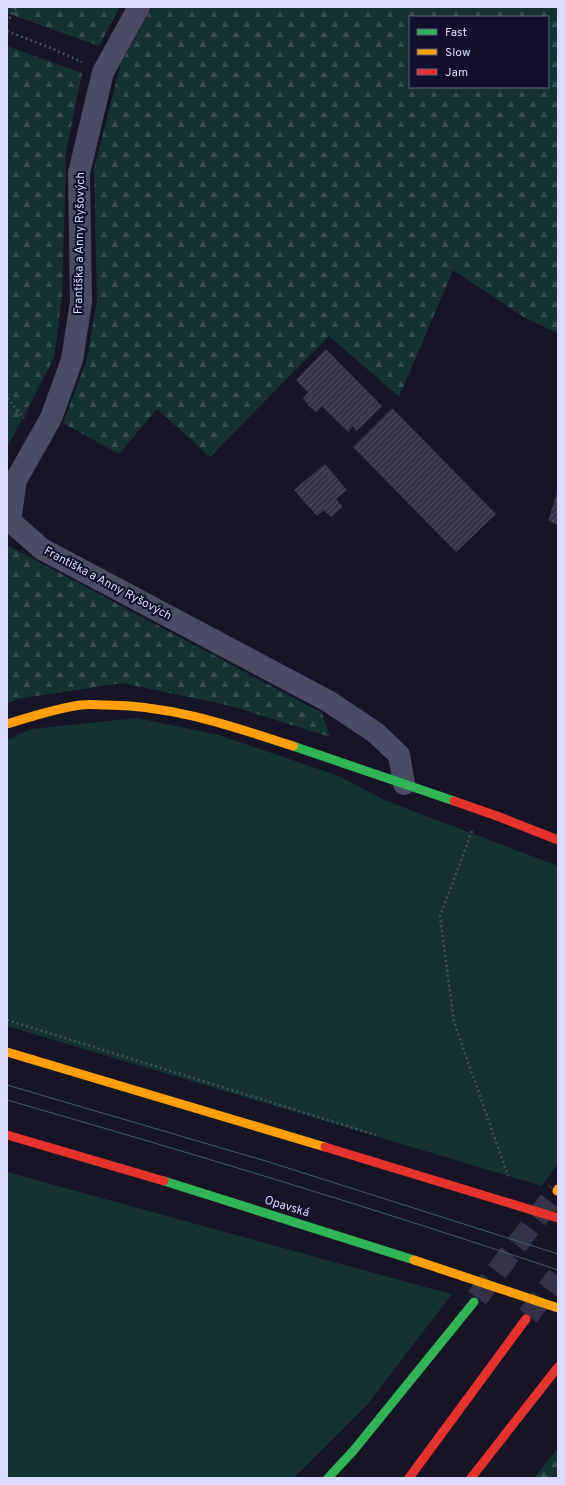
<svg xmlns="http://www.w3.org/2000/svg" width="565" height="1485" font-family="Overpass,sans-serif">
  <defs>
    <pattern id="forest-firs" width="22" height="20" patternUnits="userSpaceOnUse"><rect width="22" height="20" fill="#133230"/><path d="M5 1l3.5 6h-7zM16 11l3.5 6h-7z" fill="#354f4f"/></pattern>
    <pattern id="building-hatch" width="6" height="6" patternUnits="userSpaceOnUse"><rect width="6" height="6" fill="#353346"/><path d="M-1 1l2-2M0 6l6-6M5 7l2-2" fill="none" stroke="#525062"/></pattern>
  </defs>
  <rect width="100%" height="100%" fill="#171525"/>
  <!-- grass -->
  <g fill="#133230">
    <polygon points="137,718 219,735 339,776 384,800 558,866 558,1163 542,1186 7,1026 7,740 31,729"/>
    <polygon points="7,1172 436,1290 452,1294 367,1405 294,1478 7,1478"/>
  </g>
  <!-- forest -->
  <g fill="url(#forest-firs)" fill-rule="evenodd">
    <polygon points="7,7 120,7 99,46 7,13"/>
    <path d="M152 7H558V333L527 319 453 270 399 397 329 336 210 457 157 409 119 454 63 423 87 359 97 300 94 169 121 63ZM410 17H548V87H410Z"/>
    <polygon points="7,46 82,73 66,152 62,296 54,358 7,448"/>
    <polygon points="7,545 322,713 330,737 231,706 122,683 17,699 7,704"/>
    <polygon points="558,1448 558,1478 534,1478"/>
  </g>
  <!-- building -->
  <g fill="url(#building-hatch)">
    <polygon points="326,349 382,406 362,426 356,431 353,426 348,432 322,406 316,412 307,405 308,404 303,399 308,392 296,380"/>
    <polygon points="392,408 496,514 456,552 353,447"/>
    <polygon points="325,464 347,490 336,499 343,507 331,517 324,510 317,516 294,490"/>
    <polygon points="558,490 558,525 548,521"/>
  </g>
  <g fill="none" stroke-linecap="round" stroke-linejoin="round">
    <!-- secondary-tunnel -->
    <polyline stroke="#343246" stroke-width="22" stroke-dasharray="22 11" stroke-linecap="butt" points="477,1298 557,1191"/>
    <!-- highway-tunnel -->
    <polyline stroke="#343246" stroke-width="22" stroke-dasharray="22 11" stroke-linecap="butt" points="528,1316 558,1276"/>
    <!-- path -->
    <g stroke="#435261" stroke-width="2.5" stroke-dasharray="2 3" stroke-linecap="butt">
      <polyline points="7,23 16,7"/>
      <polyline points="7,31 53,49 82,62"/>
      <polyline points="7,393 8,399 24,418"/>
      <polyline points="472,831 440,916 454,1022 508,1176"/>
      <polyline points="7,1020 376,1135"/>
    </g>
    <!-- street -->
    <polyline stroke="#4b4b66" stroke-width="22" points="139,7 103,72 79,173 81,302 72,360 51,418 16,480 10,521 42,549 328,701 376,733 399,755 404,784"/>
    <!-- fast -->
    <g stroke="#30b455" stroke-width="9">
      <polyline points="293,746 454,801"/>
      <polyline points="164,1181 414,1260"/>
      <polyline points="328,1478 354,1450 474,1302"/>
    </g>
    <!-- slow -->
    <g stroke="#ff9f0a" stroke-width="9">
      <path d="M7 724C30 717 57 708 81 705 89 704 98 705 106 705 171 705 231 726 293 746"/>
      <polyline points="7,1052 325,1147"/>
      <polyline points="557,1191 558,1189"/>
      <polyline points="414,1260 558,1308"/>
    </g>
    <!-- jam -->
    <g stroke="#e5322d" stroke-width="9">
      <polyline points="454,801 497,816 558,840"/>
      <polyline points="7,1135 164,1181"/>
      <polyline points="325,1147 558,1218"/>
      <polyline points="409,1478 526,1319"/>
      <polyline points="471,1478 558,1367"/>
    </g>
    <!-- tram -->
    <g stroke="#445c6e" stroke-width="1">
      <polyline points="7,1085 269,1162 558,1254"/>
      <path d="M7 1100C192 1153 376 1209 558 1270"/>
    </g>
  </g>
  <g text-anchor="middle" stroke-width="4" stroke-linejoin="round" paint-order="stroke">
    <!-- street labels -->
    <g font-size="12" fill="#dbd9ff" stroke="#120f2b">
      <text transform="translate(79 243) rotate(-89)" y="4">Františka a Anny Ryšových</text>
      <text transform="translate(108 583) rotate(28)" y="4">Františka a Anny Ryšových</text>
      <text transform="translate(287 1206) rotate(17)" y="4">Opavská</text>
    </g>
  </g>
  <!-- border -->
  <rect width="565" height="1485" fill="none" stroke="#dbd9ff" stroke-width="16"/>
  <!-- legend -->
  <rect x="409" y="16" width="140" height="72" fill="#120f2b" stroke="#626080"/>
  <rect x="417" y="29" width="20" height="6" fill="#30b455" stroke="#626080"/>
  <text x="445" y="36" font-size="12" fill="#dbd9ff">Fast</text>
  <rect x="417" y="49" width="20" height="6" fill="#ff9f0a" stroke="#626080"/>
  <text x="445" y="56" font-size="12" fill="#dbd9ff">Slow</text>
  <rect x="417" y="69" width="20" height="6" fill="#e5322d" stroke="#626080"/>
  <text x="445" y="76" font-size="12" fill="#dbd9ff">Jam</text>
</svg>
